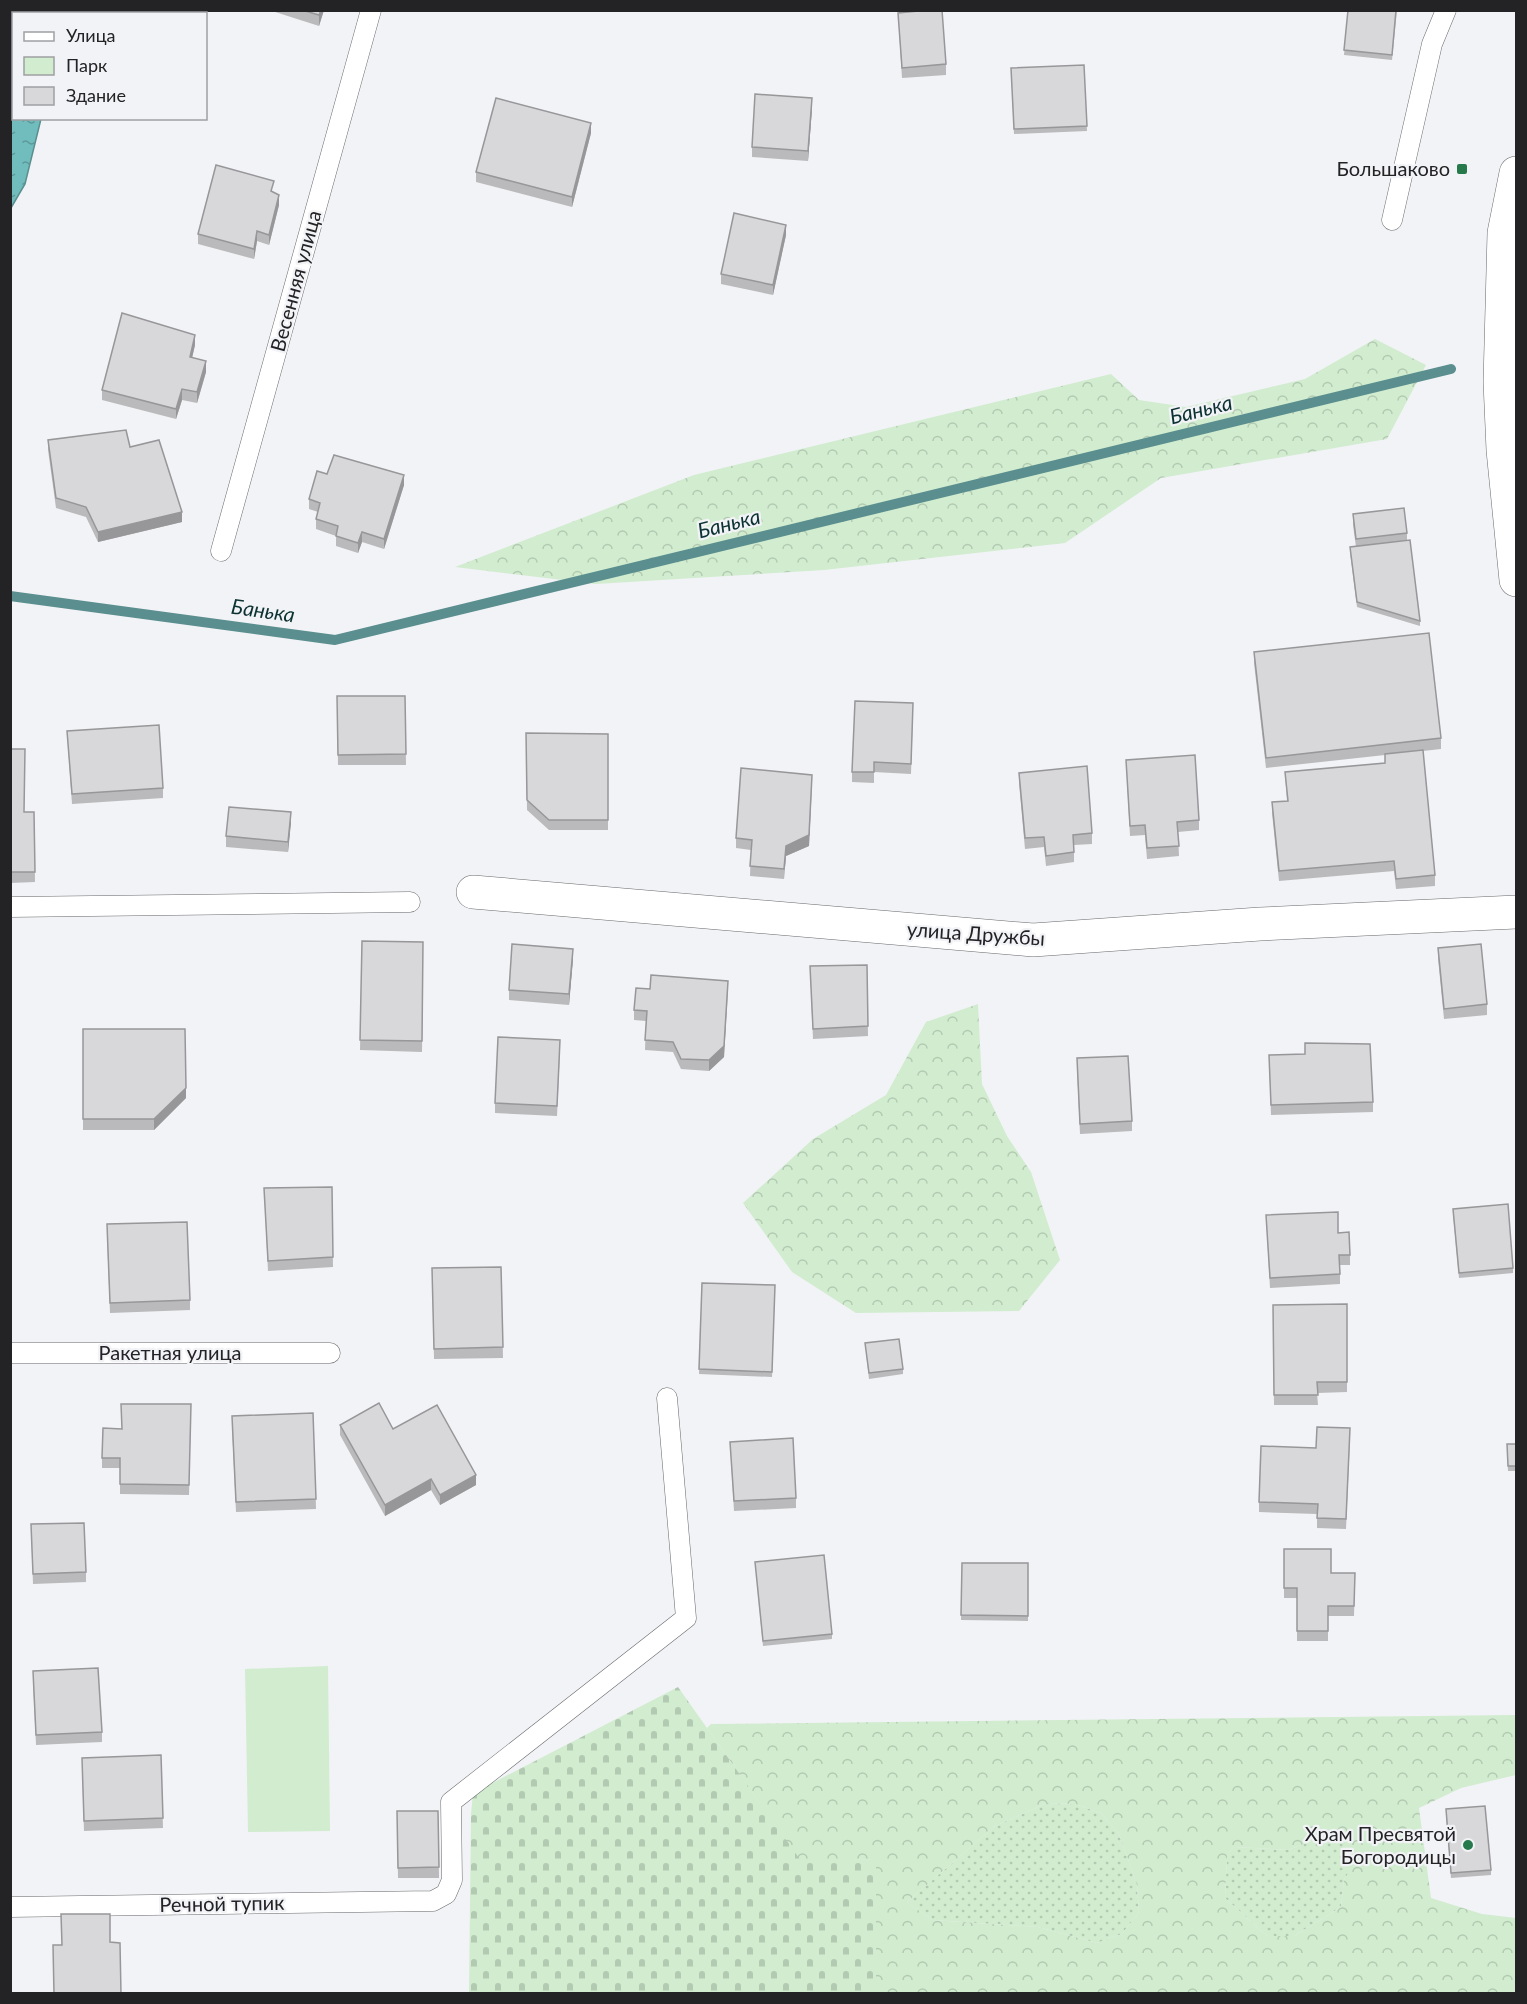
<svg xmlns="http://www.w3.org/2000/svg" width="1527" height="2004" font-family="Lato,sans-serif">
  <defs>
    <pattern id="grass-dots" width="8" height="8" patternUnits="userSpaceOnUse" patternTransform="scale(1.5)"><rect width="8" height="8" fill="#d1eccf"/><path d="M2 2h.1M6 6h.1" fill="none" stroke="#b3cab2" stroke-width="1.8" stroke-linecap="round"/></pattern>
    <pattern id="forest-crowns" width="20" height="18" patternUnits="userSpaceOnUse" patternTransform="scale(1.5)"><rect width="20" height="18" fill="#d1eccf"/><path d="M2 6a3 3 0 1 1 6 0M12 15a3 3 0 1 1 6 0" fill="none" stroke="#b3cab2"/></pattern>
    <pattern id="cemetery-stones" width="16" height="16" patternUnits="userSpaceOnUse" patternTransform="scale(1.5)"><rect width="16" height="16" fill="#d1eccf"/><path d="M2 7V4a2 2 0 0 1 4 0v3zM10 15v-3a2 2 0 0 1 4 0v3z" fill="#b3cab2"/></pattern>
    <pattern id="water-ripples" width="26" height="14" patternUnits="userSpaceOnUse" patternTransform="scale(1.5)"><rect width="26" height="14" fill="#71bcbc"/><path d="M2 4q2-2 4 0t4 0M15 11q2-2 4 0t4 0" fill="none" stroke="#5c9899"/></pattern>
  </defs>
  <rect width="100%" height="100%" fill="#f2f3f6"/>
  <!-- grass -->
  <g fill="url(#grass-dots)">
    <polygon points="1047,1803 1075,1804 1101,1813 1119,1834 1137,1885 1139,1912 1122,1934 1097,1943 1038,1927 932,1920 907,1902 995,1826"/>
    <polygon points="1341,1834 1359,1857 1344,1880 1341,1907 1294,1936 1267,1936 1225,1898 1227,1856 1234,1847 1288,1850 1314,1840"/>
  </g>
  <!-- forest -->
  <g fill="url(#forest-crowns)" fill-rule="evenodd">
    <polygon points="1375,339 1426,365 1387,439 1161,478 1065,543 824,570 596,584 455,567 694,475 1111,374 1139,400 1186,407 1305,379"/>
    <polygon points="978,1004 982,1084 1007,1136 1031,1172 1060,1260 1019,1311 856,1313 792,1272 743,1203 813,1139 886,1095 926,1022"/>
    <path d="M1516 1715V1775L1461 1788 1419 1808 1431 1898 1482 1914 1516 1918V1993H876V1859L801 1862 707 1728 711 1724ZM1047 1803 1075 1804 1101 1813 1119 1834 1137 1885 1139 1912 1122 1934 1097 1943 1038 1927 932 1920 907 1902 995 1826ZM1341 1834 1358 1857 1344 1880 1341 1907 1294 1936H1267L1225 1898 1227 1856 1234 1847 1288 1850 1314 1840Z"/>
  </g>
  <!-- cemetery -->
  <polygon fill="url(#cemetery-stones)" points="678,1687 801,1861 876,1859 876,1993 469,1994 471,1814 473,1793"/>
  <!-- park -->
  <polygon fill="#d1eccf" points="328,1666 330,1831 248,1832 245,1669"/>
  <!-- water -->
  <polygon fill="url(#water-ripples)" stroke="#5a8e8f" stroke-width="1.5" points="11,10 71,11 70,13 14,14 14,118 41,119 25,184 11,208"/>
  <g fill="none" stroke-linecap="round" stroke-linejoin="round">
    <!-- stream -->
    <polyline stroke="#5a8e8f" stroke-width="10" points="10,596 335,640 1451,369"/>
    <defs>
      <g id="lane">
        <polyline points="1392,220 1432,44 1446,10"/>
        <polyline points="221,551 371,10"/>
        <polyline points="10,907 410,902"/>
        <polyline points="10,1353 330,1353"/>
        <polyline points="10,1907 433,1901 446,1894 452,1880 451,1802 686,1618 667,1398"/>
      </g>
      <polyline id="street" points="473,892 1033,940 1260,924 1516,912"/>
      <polyline id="primary" points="1516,173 1504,233 1500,382 1503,450 1516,580"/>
    </defs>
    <!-- lane casing -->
    <use href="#lane" stroke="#68696c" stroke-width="21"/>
    <!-- street casing -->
    <use href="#street" stroke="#68696c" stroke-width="34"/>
    <!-- primary casing -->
    <use href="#primary" stroke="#68696c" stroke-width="34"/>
    <!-- lane -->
    <use href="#lane" stroke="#fff" stroke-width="20"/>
    <!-- street -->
    <use href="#street" stroke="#fff" stroke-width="33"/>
    <!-- primary -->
    <use href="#primary" stroke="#fff" stroke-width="33"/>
  </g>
  <!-- wall -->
  <g fill="#bab9bb">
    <polygon points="269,10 324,10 319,26"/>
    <polygon points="1348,10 1397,10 1392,60 1344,55"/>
    <polygon points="898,13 946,64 946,75 902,78"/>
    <polygon points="1084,65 1087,131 1014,134 1011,69"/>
    <polygon points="812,108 808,161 752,157 752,147"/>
    <polygon points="591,133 572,207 476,182 476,172"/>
    <polygon points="274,192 279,205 269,245 257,241 254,259 198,244 198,234"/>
    <polygon points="786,235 773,295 721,284 721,274"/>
    <polygon points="195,345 192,357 206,372 197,403 182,400 176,419 102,400 102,390"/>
    <polygon points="48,440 130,447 182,522 98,542 86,517 56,508 48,450"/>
    <polygon points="327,474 404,485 384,549 362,542 358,553 336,546 336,536 316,529 316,519 318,512 309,509 309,499"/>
    <polygon points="1353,514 1407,533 1407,540 1420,621 1420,626 1357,607 1350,552 1350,547 1356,547 1353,525"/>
    <polygon points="1254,652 1441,738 1441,749 1423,751 1435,875 1435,886 1396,889 1394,871 1279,881 1272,813 1272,802 1287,801 1285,772 1385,763 1385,755 1266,768 1254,663"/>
    <polygon points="337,696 405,696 406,765 338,765"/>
    <polygon points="913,713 911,774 874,772 874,783 852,782 852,772"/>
    <polygon points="67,731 163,788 163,798 72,804"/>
    <polygon points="526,733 608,734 608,830 549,830 527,810"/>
    <polygon points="10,749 24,812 34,812 35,882 10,883"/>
    <polygon points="1126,760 1199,820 1199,830 1178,832 1179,856 1147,859 1145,835 1130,836"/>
    <polygon points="1019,773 1092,833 1092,844 1074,845 1074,862 1046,866 1044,847 1025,849 1019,783"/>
    <polygon points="812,786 809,846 786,856 784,879 750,876 751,850 736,848 736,838"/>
    <polygon points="291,822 288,852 226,847 226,836"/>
    <polygon points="362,941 423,942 422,1052 360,1050"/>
    <polygon points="1438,948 1487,1004 1487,1015 1444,1019 1438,958"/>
    <polygon points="573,959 569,1005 509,1000 509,990"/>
    <polygon points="867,965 868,1036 813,1039 810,966"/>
    <polygon points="728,991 724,1057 709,1071 681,1069 673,1052 645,1050 646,1021 634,1020 634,1010"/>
    <polygon points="83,1029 186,1098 154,1130 83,1130"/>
    <polygon points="560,1050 557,1116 495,1113 495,1103"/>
    <polygon points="1269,1055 1373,1102 1373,1112 1271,1115"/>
    <polygon points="1077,1068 1132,1121 1132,1131 1080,1134"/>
    <polygon points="332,1187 333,1267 268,1271 264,1188"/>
    <polygon points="1453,1214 1513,1268 1513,1273 1459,1278"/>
    <polygon points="1266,1215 1338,1233 1350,1255 1350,1265 1340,1265 1340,1284 1270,1288"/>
    <polygon points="107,1234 190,1300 190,1310 110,1313"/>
    <polygon points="501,1267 503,1358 434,1359 432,1268"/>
    <polygon points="702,1283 775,1285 772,1377 699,1374"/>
    <polygon points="1347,1304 1347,1392 1317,1393 1318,1405 1274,1405 1273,1305"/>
    <polygon points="865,1343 903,1369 903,1374 869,1379"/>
    <polygon points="191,1404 189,1495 120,1494 120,1468 102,1468 102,1458 122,1429"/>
    <polygon points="313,1413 316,1509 236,1512 232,1426"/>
    <polygon points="340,1425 393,1429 476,1485 440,1505 431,1490 385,1516 340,1435"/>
    <polygon points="1350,1438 1346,1529 1317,1528 1317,1514 1259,1512 1259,1502 1316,1448"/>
    <polygon points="730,1442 796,1498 796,1508 734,1511"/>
    <polygon points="1507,1444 1516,1444 1516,1471 1508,1471"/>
    <polygon points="31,1524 86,1572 86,1582 33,1584"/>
    <polygon points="1284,1549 1331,1573 1355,1573 1354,1616 1328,1616 1328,1641 1297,1641 1297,1598 1284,1598"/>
    <polygon points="755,1562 832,1634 832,1639 763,1646"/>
    <polygon points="962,1563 1028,1563 1028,1621 961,1620"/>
    <polygon points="33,1681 102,1732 102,1742 36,1745"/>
    <polygon points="161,1755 163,1828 84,1831 82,1768"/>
    <polygon points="397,1811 438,1811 439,1878 398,1878"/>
    <polygon points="1446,1815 1491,1870 1491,1875 1451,1878"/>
  </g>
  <!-- shaded-wall -->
  <g fill="#979699">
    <polygon points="321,10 324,10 319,26 319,15"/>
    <polygon points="812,98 812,108 808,161 808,151"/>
    <polygon points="591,123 591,133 572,207 572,197"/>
    <polygon points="279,195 279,205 269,245 269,235"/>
    <polygon points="786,225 786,235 773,295 773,285"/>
    <polygon points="257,231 257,241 254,259 254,249"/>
    <polygon points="195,335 195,345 190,367 190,357"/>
    <polygon points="206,361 206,372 197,403 197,392"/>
    <polygon points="182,389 182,400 176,419 176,409"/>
    <polygon points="404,475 404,485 384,549 384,539"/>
    <polygon points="182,512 182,522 98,542 98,532"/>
    <polygon points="362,532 362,542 358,553 358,543"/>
    <polygon points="812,775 809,846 786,856 784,879 786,846"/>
    <polygon points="291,812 291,822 288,852 288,842"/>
    <polygon points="573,949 573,959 569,1005 569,994"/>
    <polygon points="728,981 724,1057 709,1071 709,1060"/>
    <polygon points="186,1088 186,1098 154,1130 154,1119"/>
    <polygon points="476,1475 476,1485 440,1505 440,1495"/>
    <polygon points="431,1479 431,1490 385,1516 385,1505"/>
  </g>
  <!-- building -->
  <g fill="#d8d7da" stroke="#979699" stroke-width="1.5">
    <polygon points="302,10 321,10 319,15"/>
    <polygon points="929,10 942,10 946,64 902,68 898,13"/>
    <polygon points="1348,10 1396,10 1392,55 1344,50"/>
    <polygon points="1084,65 1087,126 1014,129 1011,68"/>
    <polygon points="755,94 812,98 808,151 752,147"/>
    <polygon points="496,98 591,123 572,197 476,172"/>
    <polygon points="216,165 274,181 271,191 279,195 269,235 257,231 254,249 198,234"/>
    <polygon points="734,213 786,225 773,285 721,274"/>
    <polygon points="122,313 195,335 190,357 206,361 197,392 182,389 176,409 102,390"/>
    <polygon points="126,430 130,447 159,440 182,512 98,532 86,507 56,498 48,440"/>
    <polygon points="334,455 404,475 384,539 362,532 358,543 336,536 338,526 316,519 320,503 309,499 317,471 327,474"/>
    <polygon points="1404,508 1407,533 1356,539 1353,514"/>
    <polygon points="1410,540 1420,621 1357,602 1350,547"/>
    <polygon points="1429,633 1441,738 1266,758 1254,652"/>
    <polygon points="337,696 405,696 406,754 338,755"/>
    <polygon points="855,701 913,703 911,764 874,762 874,772 852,772"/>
    <polygon points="159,725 163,788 72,794 67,731"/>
    <polygon points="526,733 608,734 608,820 549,820 527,800"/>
    <polygon points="10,749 25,749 24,812 34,812 35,872 10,872"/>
    <polygon points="1423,750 1435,875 1396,879 1394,861 1279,871 1272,802 1288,801 1285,772 1385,763 1385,754"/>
    <polygon points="1195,755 1199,820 1177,822 1179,846 1147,848 1145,825 1130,826 1126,760"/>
    <polygon points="1087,766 1092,833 1073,835 1074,852 1046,856 1044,837 1025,838 1019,773"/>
    <polygon points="741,768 812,775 809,835 786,846 784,869 750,866 752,840 736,838"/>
    <polygon points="229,807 291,812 288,842 226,836"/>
    <polygon points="362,941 423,942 422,1041 360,1040"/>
    <polygon points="512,944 573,949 569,994 509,990"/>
    <polygon points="1481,944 1487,1004 1444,1009 1438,948"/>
    <polygon points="867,965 868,1026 813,1029 810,966"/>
    <polygon points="651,975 728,981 724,1046 709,1060 681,1059 673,1042 645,1040 647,1011 634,1010 636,988 650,989"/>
    <polygon points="83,1029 185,1029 186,1088 154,1119 83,1119"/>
    <polygon points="498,1037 560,1040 557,1106 495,1103"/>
    <polygon points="1305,1043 1370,1044 1373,1102 1271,1105 1269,1055 1305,1054"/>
    <polygon points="1128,1056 1132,1121 1080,1124 1077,1058"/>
    <polygon points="332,1187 333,1257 268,1261 264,1188"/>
    <polygon points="1508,1204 1513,1268 1459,1273 1453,1209"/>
    <polygon points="1338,1212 1338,1233 1349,1232 1350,1255 1339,1255 1340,1274 1270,1278 1266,1215"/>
    <polygon points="187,1222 190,1300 110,1303 107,1224"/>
    <polygon points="501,1267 503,1347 434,1349 432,1268"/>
    <polygon points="702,1283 775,1285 772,1372 699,1369"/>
    <polygon points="1347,1304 1347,1382 1317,1382 1318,1395 1274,1395 1273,1305"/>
    <polygon points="899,1339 903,1369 869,1373 865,1343"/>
    <polygon points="379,1403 393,1429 437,1405 476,1475 440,1495 431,1479 385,1505 340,1425"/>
    <polygon points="121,1404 191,1404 189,1485 120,1484 120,1458 102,1458 103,1428 122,1429"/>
    <polygon points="313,1413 316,1499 236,1502 232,1416"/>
    <polygon points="1317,1427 1350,1428 1346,1519 1317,1518 1318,1504 1259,1502 1261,1446 1316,1448"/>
    <polygon points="793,1438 796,1498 734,1501 730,1442"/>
    <polygon points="1507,1444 1516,1444 1516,1466 1508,1466"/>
    <polygon points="84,1523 86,1572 33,1574 31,1524"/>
    <polygon points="1284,1549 1331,1549 1331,1573 1355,1573 1354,1606 1328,1606 1328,1631 1297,1631 1297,1588 1284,1588"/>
    <polygon points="824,1555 832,1634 763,1641 755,1562"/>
    <polygon points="962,1563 1028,1563 1028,1616 961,1615"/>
    <polygon points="98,1668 102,1732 36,1735 33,1671"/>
    <polygon points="161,1755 163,1818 84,1821 82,1758"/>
    <polygon points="1485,1806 1491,1870 1451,1873 1446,1809"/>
    <polygon points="397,1811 438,1811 439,1867 398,1868"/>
    <polygon points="61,1914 110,1914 110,1942 120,1943 121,1994 54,1994 53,1945 62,1945"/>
  </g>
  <!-- markers -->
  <g fill="#26794b" stroke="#f2f3f6" stroke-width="2">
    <rect x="1456" y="163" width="12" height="12" rx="3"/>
    <circle cx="1468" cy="1845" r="6"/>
  </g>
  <g text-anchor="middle" stroke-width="4.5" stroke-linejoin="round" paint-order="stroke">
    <!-- poi labels -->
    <g font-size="20" fill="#232325" stroke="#f2f3f6" text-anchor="end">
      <text x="1450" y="176">Большаково</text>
      <text x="1456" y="1841">Храм Пресвятой<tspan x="1456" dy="23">Богородицы</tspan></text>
    </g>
    <!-- street labels -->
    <g font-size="20" fill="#232325" stroke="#f2f3f6">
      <text transform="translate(296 281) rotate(-75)" y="7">Весенняя улица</text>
      <text transform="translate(976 934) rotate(4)" y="7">улица Дружбы</text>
      <text x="170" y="1360">Ракетная улица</text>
      <text transform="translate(222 1904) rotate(-1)" y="7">Речной тупик</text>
    </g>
    <!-- water labels -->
    <g font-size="21" font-style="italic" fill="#0d3233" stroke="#f2f3f6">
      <text transform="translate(1201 410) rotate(-14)" y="7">Банька</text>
      <text transform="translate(729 524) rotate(-14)" y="7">Банька</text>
      <text transform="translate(263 611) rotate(8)" y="7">Банька</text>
    </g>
  </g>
  <!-- border -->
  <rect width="1527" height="2004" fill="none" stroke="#232325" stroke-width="24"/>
  <!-- legend -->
  <rect x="12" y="12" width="195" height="108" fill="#f2f3f6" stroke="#9fa0a2" stroke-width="1.5"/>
  <rect x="24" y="32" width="30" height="9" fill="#ffffff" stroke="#9fa0a2" stroke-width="1.5"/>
  <text x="66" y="42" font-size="18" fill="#232325">Улица</text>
  <rect x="24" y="57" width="30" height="18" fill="#d1eccf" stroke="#9fa0a2" stroke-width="1.5"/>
  <text x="66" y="72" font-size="18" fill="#232325">Парк</text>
  <rect x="24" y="87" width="30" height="18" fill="#d8d7da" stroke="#9fa0a2" stroke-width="1.5"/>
  <text x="66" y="102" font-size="18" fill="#232325">Здание</text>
</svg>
